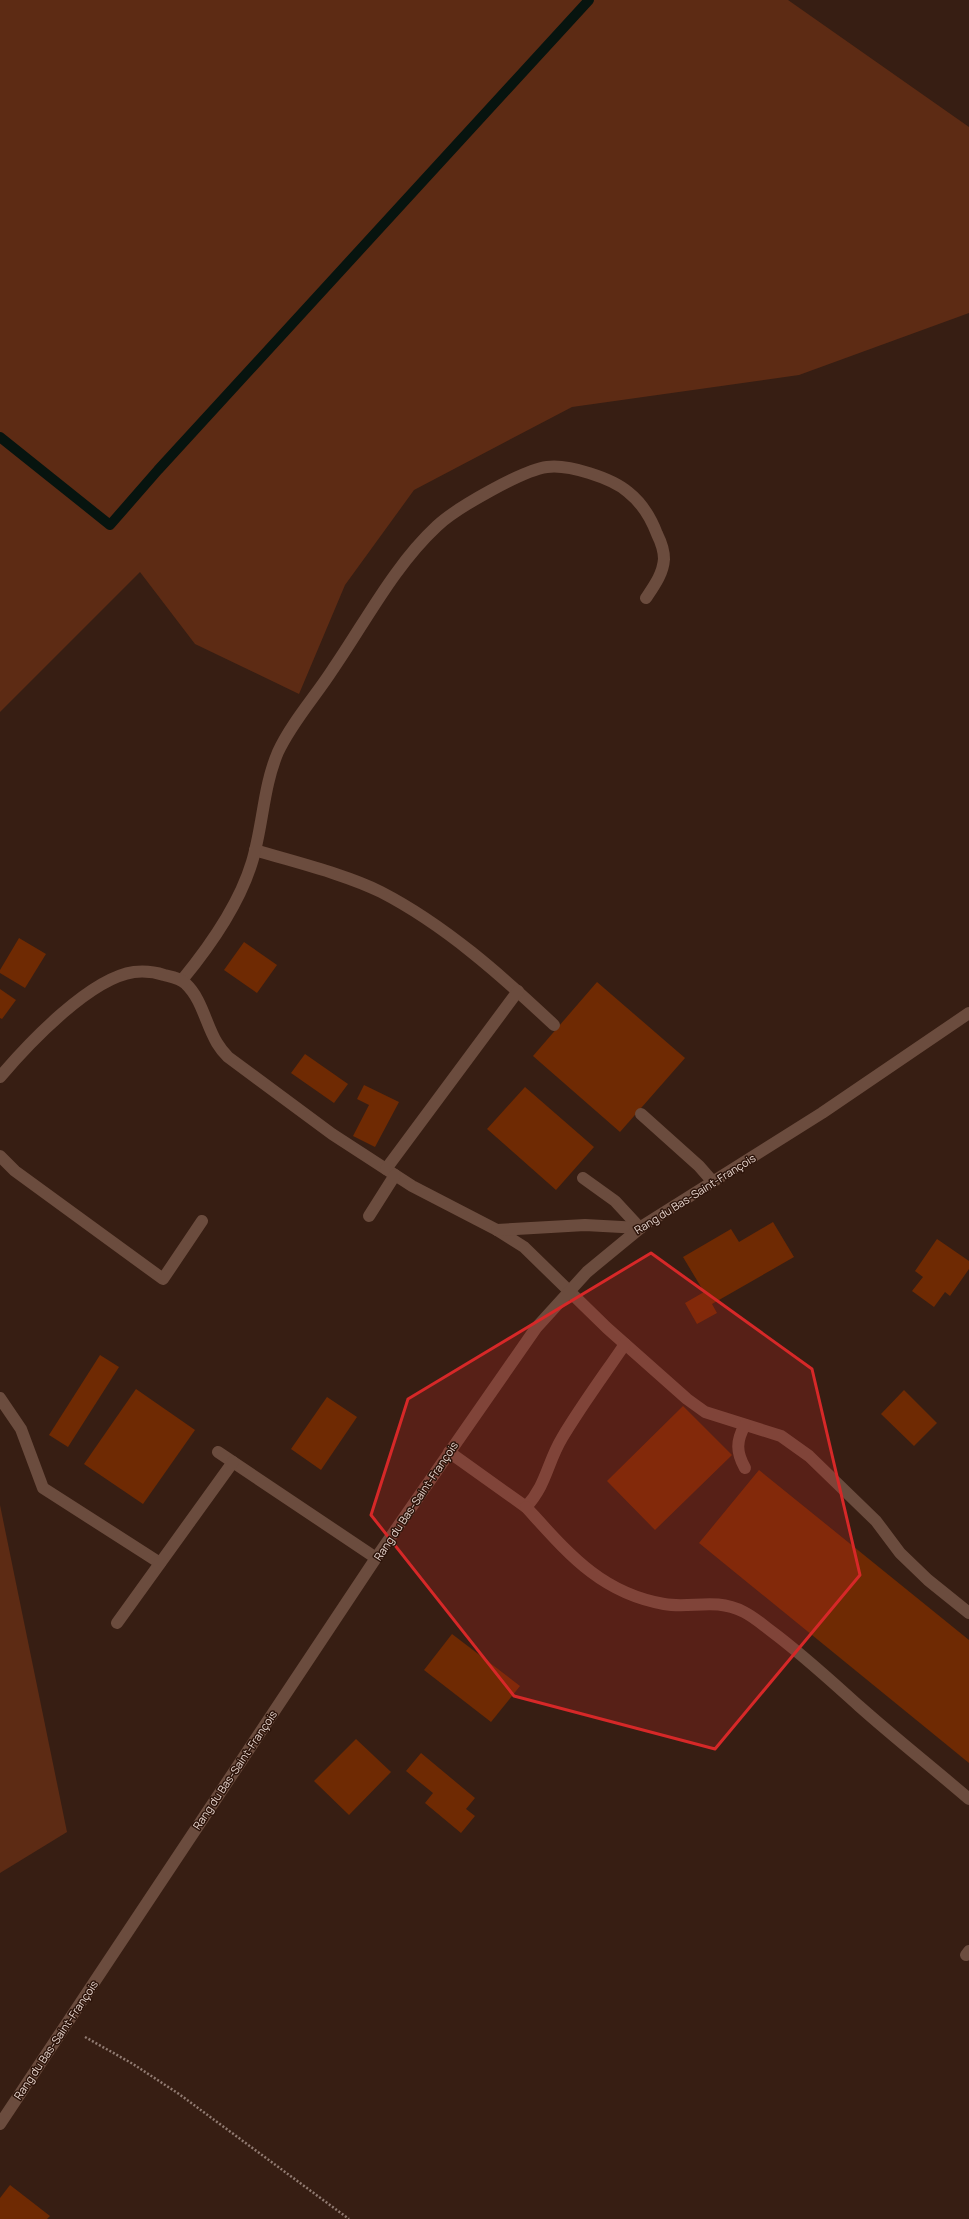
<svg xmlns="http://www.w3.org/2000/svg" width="969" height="2219" font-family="Manrope,sans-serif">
  <rect width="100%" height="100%" fill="#371e13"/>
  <!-- green -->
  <g fill="#5d2b14">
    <polygon points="0,0 788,0 969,127 969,313 799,375 572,407 414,490 345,585 299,694 195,644 140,572 0,712"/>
    <polygon points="0,1505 67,1832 0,1873"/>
  </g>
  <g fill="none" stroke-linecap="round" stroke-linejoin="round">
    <!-- stream -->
    <polyline stroke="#07140f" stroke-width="10" points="0,437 110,525 158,470 589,0"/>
  </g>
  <!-- building -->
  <g fill="#6f2a03">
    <polygon points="19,938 46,954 25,988 0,973 0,970"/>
    <polygon points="244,942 277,965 257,993 224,970"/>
    <polygon points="597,982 685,1058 620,1132 533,1056"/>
    <polygon points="0,989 16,1000 2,1019 0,1018"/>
    <polygon points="305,1054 348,1084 334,1103 291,1073"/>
    <polygon points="364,1085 399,1102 375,1147 353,1136 369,1105 357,1099"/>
    <polygon points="525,1087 594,1147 556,1190 487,1129"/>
    <polygon points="773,1222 794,1257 712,1304 717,1313 697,1324 685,1303 704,1292 683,1257 731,1229 739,1242"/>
    <polygon points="937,1239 969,1261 969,1269 950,1296 945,1292 934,1307 912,1291 923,1277 915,1271"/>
    <polygon points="100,1355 119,1367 68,1447 49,1435"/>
    <polygon points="136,1389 195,1430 143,1504 84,1464"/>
    <polygon points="904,1390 937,1423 914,1446 881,1414"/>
    <polygon points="327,1397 357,1417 321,1470 291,1449"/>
    <polygon points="683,1406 732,1455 655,1530 607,1481"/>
    <polygon points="759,1470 969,1640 969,1763 699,1543"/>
    <polygon points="452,1634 520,1686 491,1722 424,1670"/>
    <polygon points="356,1739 391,1772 349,1815 314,1781"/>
    <polygon points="421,1753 475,1798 466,1809 475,1816 461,1833 425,1803 433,1793 406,1771"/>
    <polygon points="10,2185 50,2216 47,2219 0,2219 0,2198"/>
  </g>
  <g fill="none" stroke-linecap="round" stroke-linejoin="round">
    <!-- path -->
    <polyline stroke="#917b72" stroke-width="2.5" stroke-dasharray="2 2" stroke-linecap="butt" points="85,2037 133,2064 179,2094 349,2219"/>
    <!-- minor -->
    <g stroke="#6b4c3e" stroke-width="12">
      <path d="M255 850C294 862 345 874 381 892 445 925 502 976 554 1025"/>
      <path d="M182 980C210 946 239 905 252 862 263 826 263 787 278 752 292 722 315 697 333 669 366 621 394 566 437 526 456 508 523 470 547 467 568 464 612 478 628 492 642 503 651 518 657 534 661 542 664 550 664 559 663 574 654 586 646 598"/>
      <path d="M0 1077C28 1044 90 978 134 972 144 971 155 972 164 975 172 977 180 978 186 984 202 999 206 1025 217 1043 220 1048 224 1053 228 1057L332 1134 412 1186 497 1230 524 1247 607 1328 687 1399 705 1412 781 1436 809 1456 876 1521 900 1553 928 1580 969 1613"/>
      <polyline points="641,1114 699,1166 713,1182"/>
      <polyline points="0,1156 15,1171 163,1279 202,1221"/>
      <polyline points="386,1169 518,991"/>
      <polyline points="583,1178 615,1201 640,1228"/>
      <polyline points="369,1216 395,1175"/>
      <polyline points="497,1230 585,1225 640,1228"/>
      <polyline points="0,1398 21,1429 43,1488 160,1563"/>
      <polyline points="218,1452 376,1558"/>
      <path d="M449 1452 526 1507C547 1484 547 1463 562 1438 581 1406 604 1375 625 1344"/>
      <path d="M745 1468C736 1452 736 1441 745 1425"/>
      <path d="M526 1507C567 1552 600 1593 664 1604 692 1609 714 1597 744 1612 754 1617 763 1625 771 1631 802 1654 830 1680 859 1706 895 1738 933 1768 969 1799"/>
      <polyline points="117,1623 233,1462"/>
      <polyline points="966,1955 969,1951"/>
      <polyline points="0,2124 376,1558 536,1328 587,1272 644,1225 822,1113 969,1013"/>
    </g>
  </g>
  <!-- marked area -->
  <path fill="#d62828" fill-opacity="0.2" stroke="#d62828" stroke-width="3" stroke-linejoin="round" d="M651 1253 812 1369 860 1575 715 1749 514 1696 371 1515 408 1399Z"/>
  <g text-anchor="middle" stroke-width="3" stroke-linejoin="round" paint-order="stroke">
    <!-- street labels -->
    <g font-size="11" fill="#e7d5ce" stroke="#2d140a">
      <text transform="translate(695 1194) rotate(-32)" y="4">Rang du Bas-Saint-François</text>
      <text transform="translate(416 1501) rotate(-56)" y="4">Rang du Bas-Saint-François</text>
      <text transform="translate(235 1770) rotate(-56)" y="4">Rang du Bas-Saint-François</text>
      <text transform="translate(56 2040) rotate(-56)" y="4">Rang du Bas-Saint-François</text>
    </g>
  </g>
</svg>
